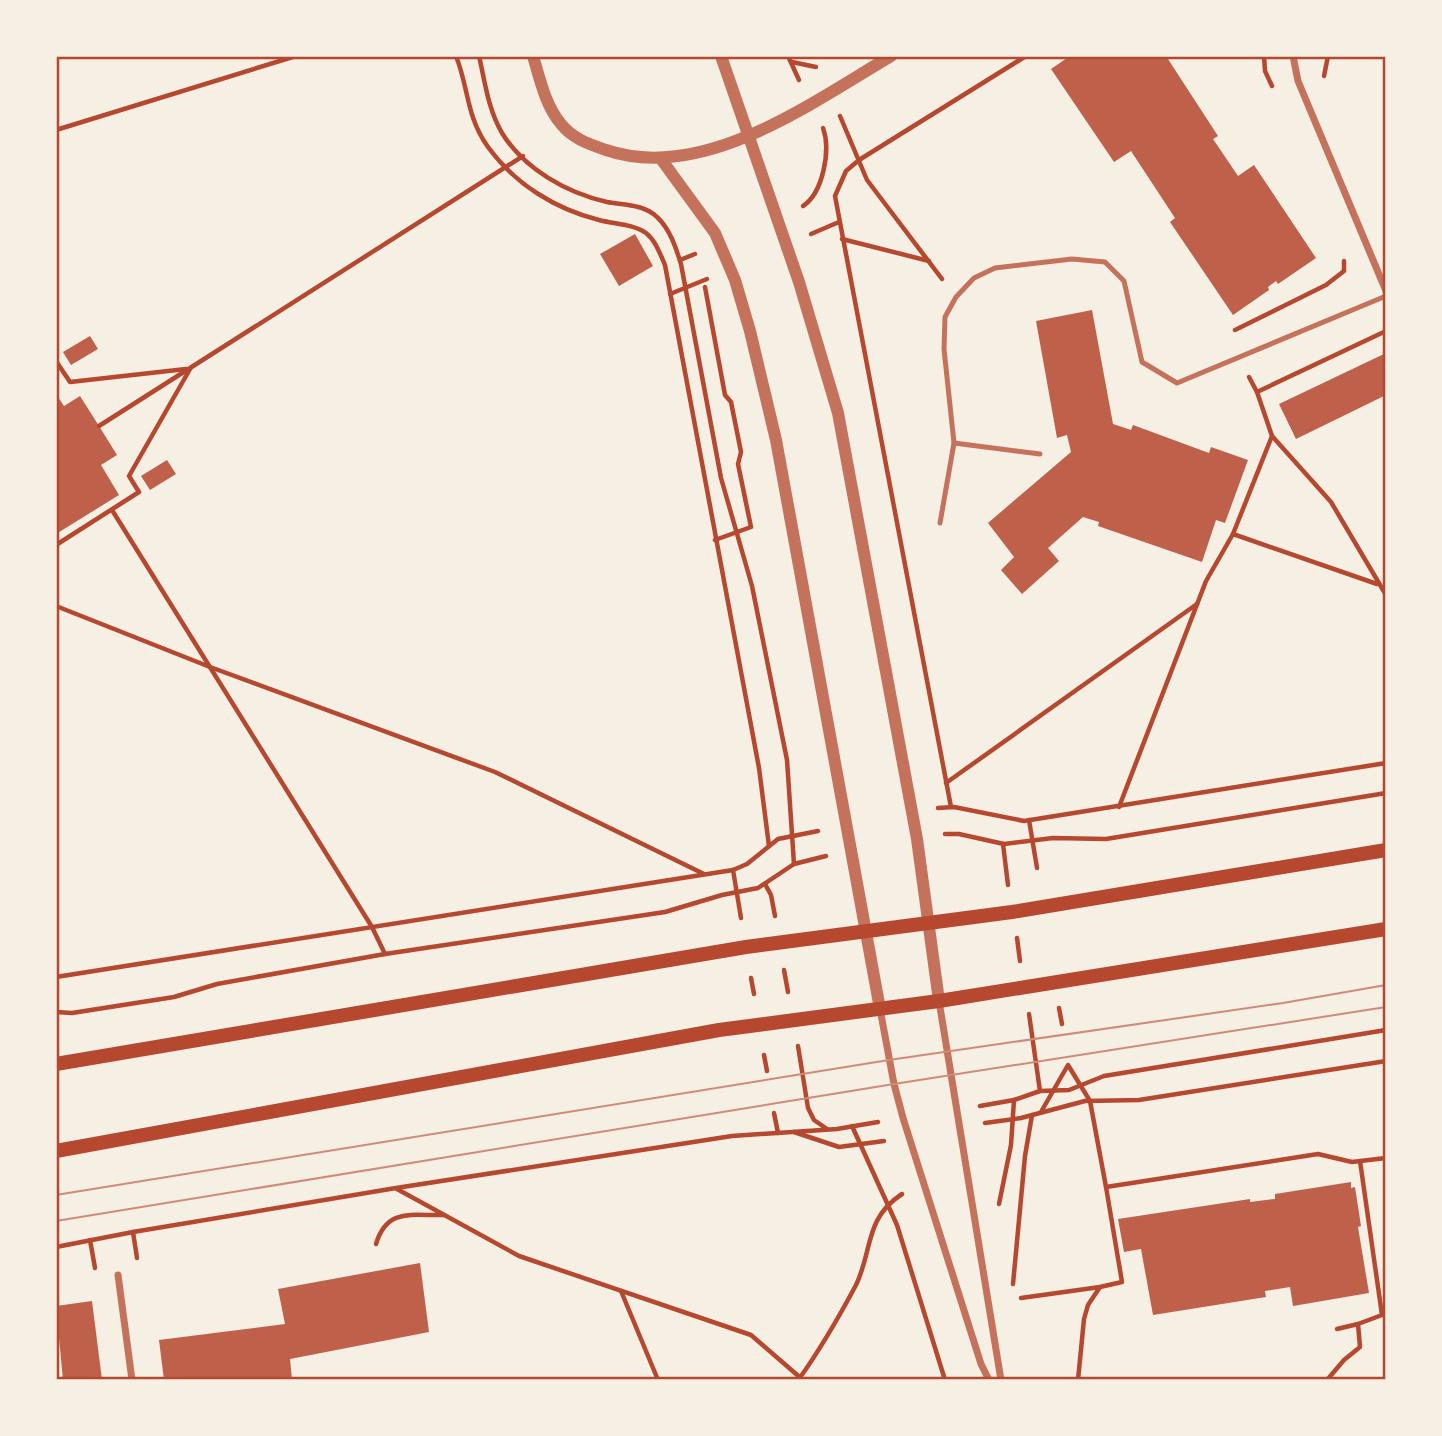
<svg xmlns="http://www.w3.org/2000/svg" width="1442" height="1436" font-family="'Archivo Narrow',sans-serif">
  <rect width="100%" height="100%" fill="#f6efe4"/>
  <!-- building -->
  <g fill="#bf614a">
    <polygon points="1070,56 1166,56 1218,136 1213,139 1238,176 1254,165 1316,258 1278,284 1276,281 1268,287 1269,290 1233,315 1170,222 1175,218 1131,151 1114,162 1051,69"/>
    <polygon points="635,234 653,266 619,286 600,254"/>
    <polygon points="1092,310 1113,424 1131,430 1133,425 1209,453 1211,447 1248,460 1225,523 1216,520 1202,562 1098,526 1099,522 1083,517 1048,548 1059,561 1022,594 1001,570 1014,557 988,523 1071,452 1067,435 1057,438 1036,321"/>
    <polygon points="90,336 98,349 71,365 63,352"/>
    <polygon points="1386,353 1386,395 1296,439 1279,404"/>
    <polygon points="56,394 64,406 80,396 99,426 117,455 101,465 119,495 56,534"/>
    <polygon points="167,460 176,474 150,490 141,476"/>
    <polygon points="1351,1182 1351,1188 1355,1187 1361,1226 1358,1227 1369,1293 1293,1306 1290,1287 1265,1291 1266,1297 1153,1315 1141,1249 1124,1252 1118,1219 1250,1199 1250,1202 1275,1199 1275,1194"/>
    <polygon points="420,1263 429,1332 290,1359 292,1380 164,1380 159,1340 285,1324 278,1289"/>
    <polygon points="92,1301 102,1380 63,1380 56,1306"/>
  </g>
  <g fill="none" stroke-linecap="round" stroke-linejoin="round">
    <!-- path -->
    <g stroke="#b5482f" stroke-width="4.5">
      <path d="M456 56C469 89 466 116 488 147 515 184 555 209 599 220 614 224 633 224 646 233 656 241 660 254 665 265L759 768 769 846"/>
      <path d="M479 56C485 82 488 109 502 133 524 169 567 193 607 202 623 205 644 204 657 217 670 229 676 248 681 264L721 478 752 586 787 760 794 864"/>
      <polyline points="788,56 799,80"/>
      <polyline points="1264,56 1265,71 1272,86"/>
      <polyline points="792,62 816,67"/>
      <polyline points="1324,76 1328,56"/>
      <polyline points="840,116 867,180 942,279"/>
      <polyline points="56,130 296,56"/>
      <path d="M803 206C823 193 831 150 823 128"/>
      <polyline points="811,234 839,222"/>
      <polyline points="842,239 929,261"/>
      <polyline points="680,260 695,254"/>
      <polyline points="705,287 725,395 731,402 741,452 738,464 751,527 715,540"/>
      <polyline points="670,294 707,279"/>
      <polyline points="1235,330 1326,285 1344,271 1344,261"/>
      <polyline points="1386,331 1257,392 1272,436 1331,502 1386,595"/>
      <polyline points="56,361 70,382 186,369"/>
      <polyline points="1249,377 1257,392"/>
      <polyline points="99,426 523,156"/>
      <polyline points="1272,436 1233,534 1377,584"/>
      <polyline points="112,510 372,927 385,954"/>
      <polyline points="56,545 139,492 129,476 190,369"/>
      <polyline points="56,606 210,667 495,772 704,874"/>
      <polyline points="946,783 1197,604"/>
      <polyline points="951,807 835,196 846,171 859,160 1026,56"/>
      <polyline points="1119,807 1206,581 1233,534"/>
      <polyline points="938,808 954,807 1024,821 1386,763"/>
      <polyline points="1029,820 1037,868"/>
      <polyline points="945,834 959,834 1004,844 1053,838 1106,839 1386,793"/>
      <polyline points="1003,844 1008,885"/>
      <polyline points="733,870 741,918"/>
      <polyline points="765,884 771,895 775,916"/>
      <polyline points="1017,938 1020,961"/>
      <polyline points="784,970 788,992"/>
      <polyline points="56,977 733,870 747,864 778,839 818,831"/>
      <polyline points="751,978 754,994"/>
      <polyline points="1059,1008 1062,1024"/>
      <polyline points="56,1012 72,1013 174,997 217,984 385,954 665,912 722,895 758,888 794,864 826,856"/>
      <polyline points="1029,1014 1040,1091"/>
      <polyline points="798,1046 808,1108 814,1120 827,1129"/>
      <polyline points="764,1055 767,1071"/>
      <polyline points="980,1106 1014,1100 1040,1091 1069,1090 1104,1076 1386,1030"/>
      <polyline points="1041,1112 1068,1065 1090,1101 1106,1187 1318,1154 1352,1162 1386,1158"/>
      <polyline points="774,1113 778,1133"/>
      <polyline points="985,1123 1021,1118 1085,1101 1139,1100 1386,1061"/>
      <polyline points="852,1126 897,1225 945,1380"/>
      <polyline points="794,1132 839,1147 884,1141"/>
      <polyline points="397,1189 519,1256 751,1335 803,1380"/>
      <polyline points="999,1204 1011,1145 1014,1100"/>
      <polyline points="133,1232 137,1258"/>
      <polyline points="90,1240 95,1268"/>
      <path d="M376 1244C387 1207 413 1216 444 1215"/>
      <polyline points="56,1247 133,1232 396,1188 732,1136 837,1129 878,1122"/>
      <polyline points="1013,1284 1025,1156 1032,1115"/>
      <polyline points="621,1291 658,1380"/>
      <polyline points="1021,1298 1100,1287 1122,1282 1106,1187"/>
      <polyline points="1358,1324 1382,1315 1360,1161"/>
      <path d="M799 1379C819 1351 840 1315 856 1285 873 1250 864 1219 902 1194"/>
      <polyline points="1078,1380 1084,1319 1088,1305 1100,1287"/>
      <polyline points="1327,1380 1344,1360 1360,1347 1358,1324 1337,1329"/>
    </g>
    <!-- service -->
    <g stroke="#c5725c" stroke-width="5">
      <polyline points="954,443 1040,454"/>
      <polyline points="940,523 954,443 944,349 945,317 956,297 974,278 995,268 1072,259 1105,262 1124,281 1142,362 1177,383 1386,296"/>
    </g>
    <!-- minor -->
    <g stroke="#c5725c" stroke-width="7">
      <polyline points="1293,56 1298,81 1386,291"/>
      <polyline points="939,1001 1001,1380"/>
      <polyline points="880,1009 894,1084 903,1118 981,1364 989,1380"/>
      <polyline points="118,1275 132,1380"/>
    </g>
    <!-- tertiary -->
    <g stroke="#c5725c" stroke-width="12">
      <path d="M533 56C540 79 545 105 561 124 573 139 589 144 606 150 703 183 811 103 891 56"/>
      <polyline points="721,56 799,282 838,413 917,839 939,1001"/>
      <polyline points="661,159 715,233 735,280 750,331 776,440 880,1009"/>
    </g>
    <!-- secondary -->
    <g stroke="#b5482f" stroke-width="14">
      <polyline points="56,1064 746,947 1012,912 1386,850"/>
      <polyline points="56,1151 719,1030 939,1001 1386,929"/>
    </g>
    <!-- tram -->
    <g stroke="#cf8b77" stroke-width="2">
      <polyline points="56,1195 889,1060 1283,1003 1386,985"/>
      <polyline points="56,1221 894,1084 1386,1007"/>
    </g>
  </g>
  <!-- border -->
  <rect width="1442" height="1436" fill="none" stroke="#f6efe4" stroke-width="116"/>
  <rect x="58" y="58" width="1326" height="1320" fill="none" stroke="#b5482f" stroke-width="2.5"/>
</svg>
